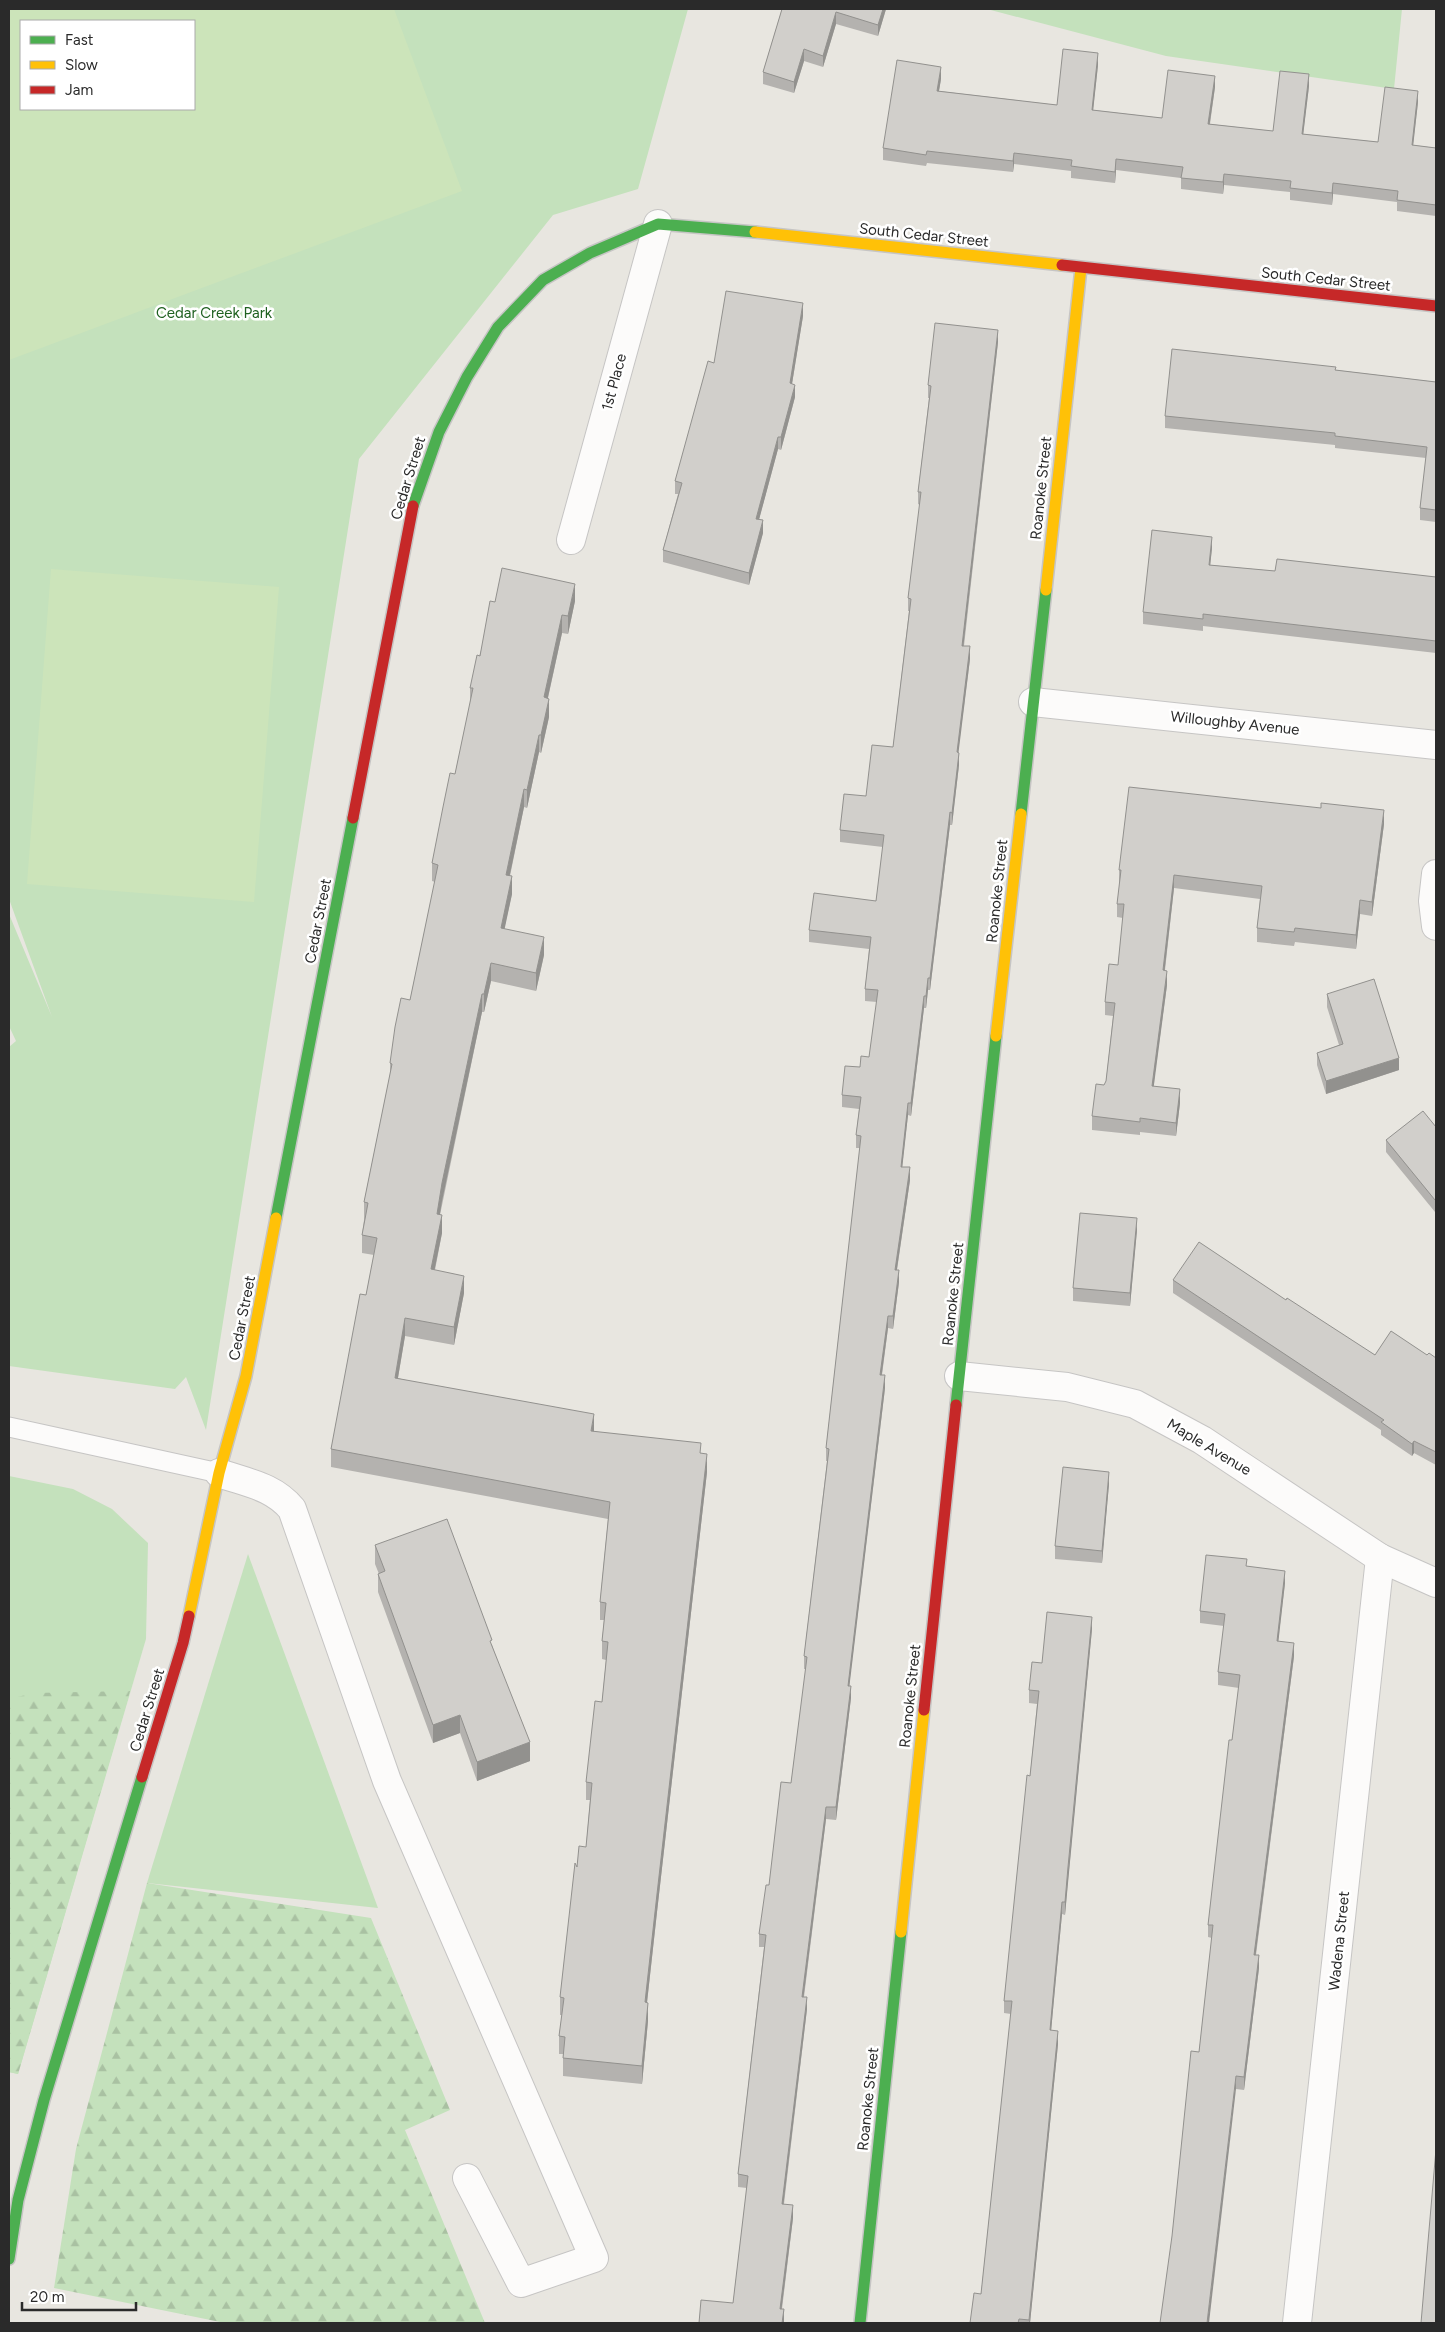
<svg xmlns="http://www.w3.org/2000/svg" width="1445" height="2332" font-family="Figtree,sans-serif">
  <defs>
    <pattern id="forest-firs" width="22" height="20" patternUnits="userSpaceOnUse" patternTransform="scale(1.25)"><rect width="22" height="20" fill="#c4e1bc"/><path d="M5 1l3.5 6h-7zM16 11l3.5 6h-7z" fill="#a9c1a2"/></pattern>
  </defs>
  <rect width="100%" height="100%" fill="#e8e6e0"/>
  <!-- green -->
  <g fill="#c4e1bc" fill-rule="evenodd">
    <path d="M9 9H688L638 189 553 215 359 459 206 1430 186 1377 175 1389 9 1366V1047L16 1041 9 1026V914L52 1017 9 899ZM21 21H194V109H21Z"/>
    <polygon points="987,9 1402,9 1394,89 1166,56"/>
    <polygon points="9,1476 73,1489 112,1509 148,1543 146,1639 18,2074 9,2072"/>
    <polygon points="248,1554 378,1908 147,1883"/>
  </g>
  <!-- forest -->
  <g fill="url(#forest-firs)">
    <polygon points="130,1691 18,2074 9,2072 9,1699 34,1693"/>
    <polygon points="147,1883 371,1918 450,2110 405,2130 485,2323 225,2323 54,2288 76,2149"/>
  </g>
  <!-- pitch -->
  <g fill="#cce4ba" fill-rule="evenodd">
    <path d="M9 9H394L462 191 9 360ZM21 21H194V109H21Z"/>
    <polygon points="51,569 279,587 254,902 27,884"/>
  </g>
  <g fill="none" stroke-linecap="round" stroke-linejoin="round">
    <defs>
      <polyline id="lane" points="9,1427 219,1473"/>
      <g id="street">
        <polyline points="571,540 658,224"/>
        <polyline points="1033,702 1436,745"/>
        <polyline points="1436,874 1433,901 1436,926"/>
        <polyline points="959,1376 1067,1387 1135,1404 1202,1440 1380,1558 1436,1583"/>
        <path d="M219 1473C247 1483 273 1486 292 1509L387 1781 594 2258 521 2283 467 2178"/>
        <polyline points="1297,2323 1380,1558"/>
      </g>
      <g id="fast">
        <polyline points="413,506 439,432 467,377 498,327 543,280 590,253 658,224 755,232"/>
        <polyline points="1021,814 1046,590"/>
        <polyline points="276,1218 353,818"/>
        <polyline points="956,1405 996,1036"/>
        <polyline points="9,2259 18,2200 44,2100 142,1777"/>
        <polyline points="860,2323 901,1932"/>
      </g>
      <g id="slow">
        <polyline points="755,232 1062,265"/>
        <polyline points="1046,590 1081,268"/>
        <polyline points="996,1036 1021,814"/>
        <polyline points="189,1616 219,1473 246,1376 276,1218"/>
        <polyline points="901,1932 924,1710"/>
      </g>
      <g id="jam">
        <polyline points="1062,265 1436,306"/>
        <polyline points="353,818 413,506"/>
        <polyline points="924,1710 956,1405"/>
        <polyline points="142,1777 183,1643 189,1616"/>
      </g>
    </defs>
    <!-- lane casing -->
    <use href="#lane" stroke="#c6c5c4" stroke-width="21"/>
    <!-- street casing -->
    <use href="#street" stroke="#c6c5c4" stroke-width="30"/>
    <!-- fast casing -->
    <use href="#fast" stroke="#c6c5c4" stroke-width="14"/>
    <!-- slow casing -->
    <use href="#slow" stroke="#c6c5c4" stroke-width="14"/>
    <!-- jam casing -->
    <use href="#jam" stroke="#c6c5c4" stroke-width="14"/>
    <!-- lane -->
    <use href="#lane" stroke="#fcfbfa" stroke-width="19"/>
    <!-- street -->
    <use href="#street" stroke="#fcfbfa" stroke-width="28"/>
    <!-- fast -->
    <use href="#fast" stroke="#4caf50" stroke-width="11"/>
    <!-- slow -->
    <use href="#slow" stroke="#ffc107" stroke-width="11"/>
    <!-- jam -->
    <use href="#jam" stroke="#c62828" stroke-width="11"/>
  </g>
  <!-- wall -->
  <g fill="#b4b2af">
    <polygon points="782,9 886,9 878,36 836,24 823,67 804,61 794,93 763,84 763,72"/>
    <polygon points="1098,65 1093,110 1162,118 1215,87 1210,124 1273,131 1309,86 1303,134 1378,142 1418,102 1413,145 1436,148 1436,216 1397,211 1397,202 1333,194 1332,205 1290,200 1290,192 1224,185 1223,194 1181,189 1181,178 1116,170 1115,183 1071,178 1071,171 1014,164 1013,172 927,163 926,166 883,160 883,148 941,79 939,91 1057,105"/>
    <polygon points="803,316 792,384 795,397 781,450 778,449 759,519 763,533 749,585 663,562 663,550 678,494 675,494 675,481 714,363"/>
    <polygon points="998,342 964,646 970,659 958,752 959,765 952,825 950,825 930,990 928,990 926,1008 924,1008 911,1116 908,1115 902,1167 910,1180 897,1270 899,1282 893,1329 888,1328 882,1375 885,1388 849,1686 851,1698 836,1820 826,1819 804,1997 807,2009 784,2204 793,2218 782,2309 784,2309 784,2323 699,2323 733,2303 747,2188 738,2187 738,2174 764,1947 759,1947 759,1934 769,1885 791,1783 806,1669 804,1669 804,1656 827,1461 826,1461 826,1448 860,1148 856,1148 856,1135 859,1109 842,1107 842,1095 860,1067 869,1057 877,1002 865,1001 865,989 869,949 809,942 809,930 876,901 883,847 840,842 840,830 866,796 893,747 909,611 908,611 908,598 920,505 918,504 918,492 929,398 928,398 928,385"/>
    <polygon points="1336,370 1436,382 1436,522 1420,520 1420,508 1426,458 1335,448 1335,445 1165,428 1165,416"/>
    <polygon points="1212,548 1210,565 1275,571 1436,577 1436,653 1203,626 1203,631 1143,624 1143,612"/>
    <polygon points="575,601 568,634 562,633 548,698 549,717 541,753 539,752 527,808 524,807 510,876 512,894 504,929 544,955 536,991 491,981 484,1012 482,1012 440,1215 442,1233 435,1270 464,1293 454,1345 405,1336 398,1378 594,1431 701,1453 707,1472 657,1912 647,2003 648,2021 642,2084 563,2076 563,2054 559,2054 559,2036 562,2015 560,2015 560,1997 577,1867 586,1847 590,1800 586,1800 586,1782 602,1702 606,1660 602,1659 602,1641 604,1620 600,1620 600,1602 608,1519 331,1467 331,1449 366,1295 374,1255 362,1253 362,1235 364,1220 364,1202 390,1075 390,1063 410,1000 435,882 432,881 432,863 455,774 470,704 470,688 495,602"/>
    <polygon points="1384,824 1372,916 1360,914 1356,949 1295,942 1294,946 1257,942 1257,928 1260,899 1174,888 1165,970 1167,985 1153,1087 1180,1103 1176,1136 1140,1132 1140,1135 1092,1130 1092,1116 1106,1081 1113,1016 1105,1015 1105,1002 1118,965 1123,918 1117,917 1117,904 1120,883 1119,883 1119,870"/>
    <polygon points="1327,994 1399,1070 1326,1094 1317,1065 1317,1053 1339,1045 1327,1007"/>
    <polygon points="1436,1127 1436,1212 1435,1212 1386,1152 1386,1140"/>
    <polygon points="1137,1230 1130,1306 1073,1301 1073,1288"/>
    <polygon points="1173,1280 1286,1300 1375,1355 1427,1355 1436,1358 1436,1465 1414,1453 1412,1456 1381,1435 1381,1430 1173,1293"/>
    <polygon points="1109,1484 1102,1563 1055,1559 1055,1546"/>
    <polygon points="375,1545 492,1645 530,1761 477,1781 460,1733 433,1743 378,1592 378,1574 379,1574 375,1564"/>
    <polygon points="1247,1566 1285,1583 1278,1641 1294,1656 1256,1955 1259,1968 1244,2090 1236,2089 1199,2052 1212,1938 1208,1937 1208,1925 1232,1740 1239,1688 1218,1685 1218,1672 1224,1626 1200,1623 1200,1611"/>
    <polygon points="1092,1629 1068,1880 1065,1915 1062,1914 1054,1999 1051,2031 1058,2044 1030,2323 970,2323 981,2294 1011,2014 1004,2013 1004,2001 1030,1776 1037,1704 1029,1703 1029,1690 1042,1663"/>
  </g>
  <!-- shaded-wall -->
  <g fill="#92918e">
    <polygon points="883,9 886,9 878,36 878,25"/>
    <polygon points="836,12 836,24 823,67 823,56"/>
    <polygon points="804,49 804,61 794,93 794,82"/>
    <polygon points="1098,53 1098,65 1092,121 1092,110"/>
    <polygon points="941,67 941,79 937,102 937,91"/>
    <polygon points="1309,74 1309,86 1302,145 1302,134"/>
    <polygon points="1215,76 1215,87 1208,135 1208,124"/>
    <polygon points="1418,91 1418,102 1412,156 1412,145"/>
    <polygon points="1014,153 1014,164 1013,172 1013,161"/>
    <polygon points="1116,159 1116,170 1115,183 1115,172"/>
    <polygon points="1224,174 1224,185 1223,194 1223,182"/>
    <polygon points="1333,183 1333,194 1332,205 1332,193"/>
    <polygon points="803,303 803,316 790,396 790,383"/>
    <polygon points="998,330 998,342 962,658 962,646"/>
    <polygon points="795,385 795,397 781,450 781,437"/>
    <polygon points="778,437 778,449 756,531 756,519"/>
    <polygon points="763,520 763,533 749,585 749,573"/>
    <polygon points="1212,537 1212,548 1209,577 1209,565"/>
    <polygon points="575,584 575,601 568,634 568,616"/>
    <polygon points="562,615 562,633 544,715 544,697"/>
    <polygon points="970,646 970,659 957,765 957,752"/>
    <polygon points="549,699 549,717 541,753 541,735"/>
    <polygon points="539,735 539,752 527,808 527,790"/>
    <polygon points="959,753 959,765 952,825 952,813"/>
    <polygon points="524,789 524,807 506,893 506,875"/>
    <polygon points="1384,810 1384,824 1372,916 1372,902"/>
    <polygon points="950,812 950,825 930,990 930,978"/>
    <polygon points="1174,875 1174,888 1163,984 1163,970"/>
    <polygon points="512,876 512,894 501,946 501,928"/>
    <polygon points="1360,900 1360,914 1356,949 1356,935"/>
    <polygon points="544,937 544,955 536,991 536,973"/>
    <polygon points="491,963 491,981 484,1012 484,994"/>
    <polygon points="1167,971 1167,985 1152,1100 1152,1086"/>
    <polygon points="928,978 928,990 926,1008 926,996"/>
    <polygon points="482,994 482,1012 442,1201 437,1232 437,1214 442,1183"/>
    <polygon points="924,996 924,1008 911,1116 911,1103"/>
    <polygon points="1399,1058 1399,1070 1326,1094 1326,1081"/>
    <polygon points="1180,1089 1180,1103 1176,1136 1176,1123"/>
    <polygon points="908,1103 908,1115 901,1179 901,1167"/>
    <polygon points="910,1167 910,1180 895,1282 895,1270"/>
    <polygon points="1436,1199 1436,1212 1435,1212 1435,1200"/>
    <polygon points="442,1215 442,1233 431,1287 431,1269"/>
    <polygon points="1137,1218 1137,1230 1130,1306 1130,1293"/>
    <polygon points="899,1270 899,1282 893,1329 893,1316"/>
    <polygon points="464,1276 464,1293 454,1345 454,1327"/>
    <polygon points="888,1316 888,1328 880,1387 880,1375"/>
    <polygon points="405,1318 405,1336 395,1395 395,1378"/>
    <polygon points="885,1375 885,1388 848,1698 848,1686"/>
    <polygon points="594,1414 594,1432 591,1431"/>
    <polygon points="1414,1441 1414,1453 1412,1456 1412,1444"/>
    <polygon points="707,1454 707,1472 657,1912 645,2020 645,2002 657,1894"/>
    <polygon points="1109,1472 1109,1484 1102,1563 1102,1551"/>
    <polygon points="1285,1571 1285,1583 1277,1654 1277,1641"/>
    <polygon points="1092,1617 1092,1629 1065,1915 1065,1902"/>
    <polygon points="1294,1643 1294,1656 1254,1967 1254,1955"/>
    <polygon points="851,1686 851,1698 836,1820 836,1807"/>
    <polygon points="460,1715 460,1733 433,1743 433,1725"/>
    <polygon points="530,1742 530,1761 477,1781 477,1762"/>
    <polygon points="826,1807 826,1819 802,2009 802,1997"/>
    <polygon points="1062,1902 1062,1914 1054,1999 1050,2043 1050,2030 1054,1986"/>
    <polygon points="1259,1955 1259,1968 1244,2090 1244,2077"/>
    <polygon points="807,1997 807,2009 782,2216 782,2204"/>
    <polygon points="648,2003 648,2021 642,2084 642,2066"/>
    <polygon points="1058,2031 1058,2044 1030,2323 1029,2323"/>
    <polygon points="1236,2076 1236,2089 1209,2323 1207,2323"/>
    <polygon points="793,2205 793,2218 780,2321 780,2309"/>
    <polygon points="784,2309 784,2323 782,2323"/>
  </g>
  <!-- building -->
  <g fill="#d1cfcb" stroke="#92918e">
    <polygon points="782,9 883,9 878,25 836,12 823,56 804,49 794,82 763,72"/>
    <polygon points="1063,49 1098,53 1092,110 1162,118 1168,70 1215,76 1208,124 1273,131 1280,71 1309,74 1302,134 1378,142 1385,87 1418,91 1412,145 1436,148 1436,205 1397,200 1398,191 1333,183 1332,193 1290,188 1291,181 1224,174 1223,182 1181,178 1183,167 1116,159 1115,172 1071,166 1072,160 1014,153 1013,161 927,151 926,155 883,148 897,60 941,67 937,91 1057,105"/>
    <polygon points="726,291 803,303 790,383 795,385 781,437 778,437 756,519 763,520 749,573 663,550 682,483 675,481 708,361 714,363"/>
    <polygon points="935,323 998,330 962,646 970,646 957,752 959,753 952,813 950,812 930,978 928,978 926,996 924,996 911,1103 908,1103 901,1167 910,1167 895,1270 899,1270 893,1316 888,1316 880,1375 885,1375 848,1686 851,1686 836,1807 826,1807 802,1997 807,1997 782,2204 793,2205 780,2309 784,2309 782,2323 699,2323 701,2300 733,2303 748,2176 738,2174 766,1935 759,1934 766,1885 769,1885 781,1782 791,1783 807,1657 804,1656 829,1449 826,1448 861,1136 856,1135 861,1097 842,1095 845,1066 860,1067 861,1056 869,1057 878,990 865,989 871,937 809,930 814,893 876,901 884,835 840,830 844,794 866,796 872,745 893,747 911,599 908,598 921,492 918,492 931,386 928,385"/>
    <polygon points="1172,349 1336,367 1335,370 1436,382 1436,510 1420,508 1427,447 1335,436 1335,433 1165,416"/>
    <polygon points="1152,530 1212,537 1209,565 1275,571 1277,559 1436,577 1436,641 1203,614 1203,619 1143,612"/>
    <polygon points="502,568 575,584 568,616 562,615 544,697 549,699 541,735 539,735 527,790 524,789 506,875 512,876 501,928 544,937 536,973 491,963 484,994 482,994 442,1183 437,1214 442,1215 431,1269 464,1276 454,1327 405,1318 395,1378 594,1414 591,1431 701,1443 700,1453 707,1454 657,1894 645,2002 648,2003 642,2066 563,2058 565,2037 559,2036 564,1998 560,1997 575,1863 577,1867 579,1846 586,1847 592,1783 586,1782 595,1701 602,1702 608,1642 602,1641 606,1603 600,1602 610,1502 331,1449 360,1294 366,1295 377,1238 362,1235 368,1203 364,1202 392,1064 390,1063 395,1027 401,998 410,1000 438,865 432,863 443,807 450,773 455,774 473,688 470,688 477,655 480,656 490,601 495,602"/>
    <polygon points="1129,787 1321,808 1321,803 1384,810 1372,902 1360,900 1356,935 1295,928 1294,932 1257,928 1262,886 1174,875 1163,970 1167,971 1152,1086 1180,1089 1176,1123 1140,1118 1140,1122 1092,1116 1096,1084 1104,1085 1106,1081 1115,1003 1105,1002 1109,964 1118,965 1124,904 1117,904 1121,870 1119,870"/>
    <polygon points="1374,979 1399,1058 1326,1081 1317,1053 1343,1044 1327,994"/>
    <polygon points="1423,1111 1436,1127 1436,1199 1435,1200 1386,1140"/>
    <polygon points="1080,1213 1137,1218 1130,1293 1073,1288"/>
    <polygon points="1199,1242 1286,1300 1287,1298 1375,1355 1391,1331 1427,1355 1429,1353 1436,1358 1436,1452 1414,1441 1412,1444 1381,1422 1384,1420 1173,1280"/>
    <polygon points="1063,1467 1109,1472 1102,1551 1055,1546"/>
    <polygon points="447,1519 492,1640 490,1641 530,1742 477,1762 460,1715 433,1725 378,1574 385,1571 375,1545"/>
    <polygon points="1206,1555 1247,1559 1246,1566 1285,1571 1277,1641 1294,1643 1254,1955 1259,1955 1244,2077 1236,2076 1207,2323 1160,2323 1172,2236 1191,2051 1199,2052 1213,1925 1208,1925 1229,1740 1232,1740 1240,1675 1218,1672 1225,1614 1200,1611"/>
    <polygon points="1047,1612 1092,1617 1068,1867 1065,1902 1062,1902 1054,1986 1050,2030 1058,2031 1029,2320 1019,2319 1018,2323 970,2323 974,2293 981,2294 1012,2001 1004,2001 1027,1775 1030,1776 1039,1691 1029,1690 1032,1662 1042,1663"/>
    <polygon points="1436,2149 1436,2323 1421,2323"/>
  </g>
  <g text-anchor="middle" stroke-width="5" stroke-linejoin="round" paint-order="stroke">
    <!-- street labels -->
    <g font-size="15" fill="#2a2a2a" stroke="#fff">
      <text transform="translate(924 235) rotate(6)" y="5">South Cedar Street</text>
      <text transform="translate(1326 279) rotate(6)" y="5">South Cedar Street</text>
      <text transform="translate(614 382) rotate(-75)" y="5">1st Place</text>
      <text transform="translate(408 478) rotate(-73)" y="5">Cedar Street</text>
      <text transform="translate(1041 488) rotate(-84)" y="5">Roanoke Street</text>
      <text transform="translate(1235 723) rotate(6)" y="5">Willoughby Avenue</text>
      <text transform="translate(997 891) rotate(-84)" y="5">Roanoke Street</text>
      <text transform="translate(318 921) rotate(-79)" y="5">Cedar Street</text>
      <text transform="translate(953 1294) rotate(-84)" y="5">Roanoke Street</text>
      <text transform="translate(242 1318) rotate(-79)" y="5">Cedar Street</text>
      <text transform="translate(1209 1447) rotate(31)" y="5">Maple Avenue</text>
      <text transform="translate(910 1696) rotate(-84)" y="5">Roanoke Street</text>
      <text transform="translate(147 1710) rotate(-73)" y="5">Cedar Street</text>
      <text transform="translate(1339 1941) rotate(-84)" y="5">Wadena Street</text>
      <text transform="translate(868 2099) rotate(-84)" y="5">Roanoke Street</text>
    </g>
    <!-- park labels -->
    <g font-size="15" fill="#206121" stroke="#fff">
      <text x="214" y="318">Cedar Creek Park</text>
    </g>
  </g>
  <!-- border -->
  <rect width="1445" height="2332" fill="none" stroke="#2a2a2a" stroke-width="20"/>
  <!-- legend -->
  <rect x="20" y="20" width="175" height="90" fill="#ffffff" stroke="#aaaaaa"/>
  <rect x="30" y="36" width="25" height="8" fill="#4caf50" stroke="#aaaaaa"/>
  <text x="65" y="45" font-size="15" fill="#2a2a2a">Fast</text>
  <rect x="30" y="61" width="25" height="8" fill="#ffc107" stroke="#aaaaaa"/>
  <text x="65" y="70" font-size="15" fill="#2a2a2a">Slow</text>
  <rect x="30" y="86" width="25" height="8" fill="#c62828" stroke="#aaaaaa"/>
  <text x="65" y="95" font-size="15" fill="#2a2a2a">Jam</text>
  <!-- scale -->
  <path d="M22 2302v8h114v-8" fill="none" stroke="#2a2a2a" stroke-width="2.5"/>
  <text x="30" y="2302" font-size="15" fill="#2a2a2a" stroke="#ffffff" stroke-width="4" paint-order="stroke">20 m</text>
</svg>
